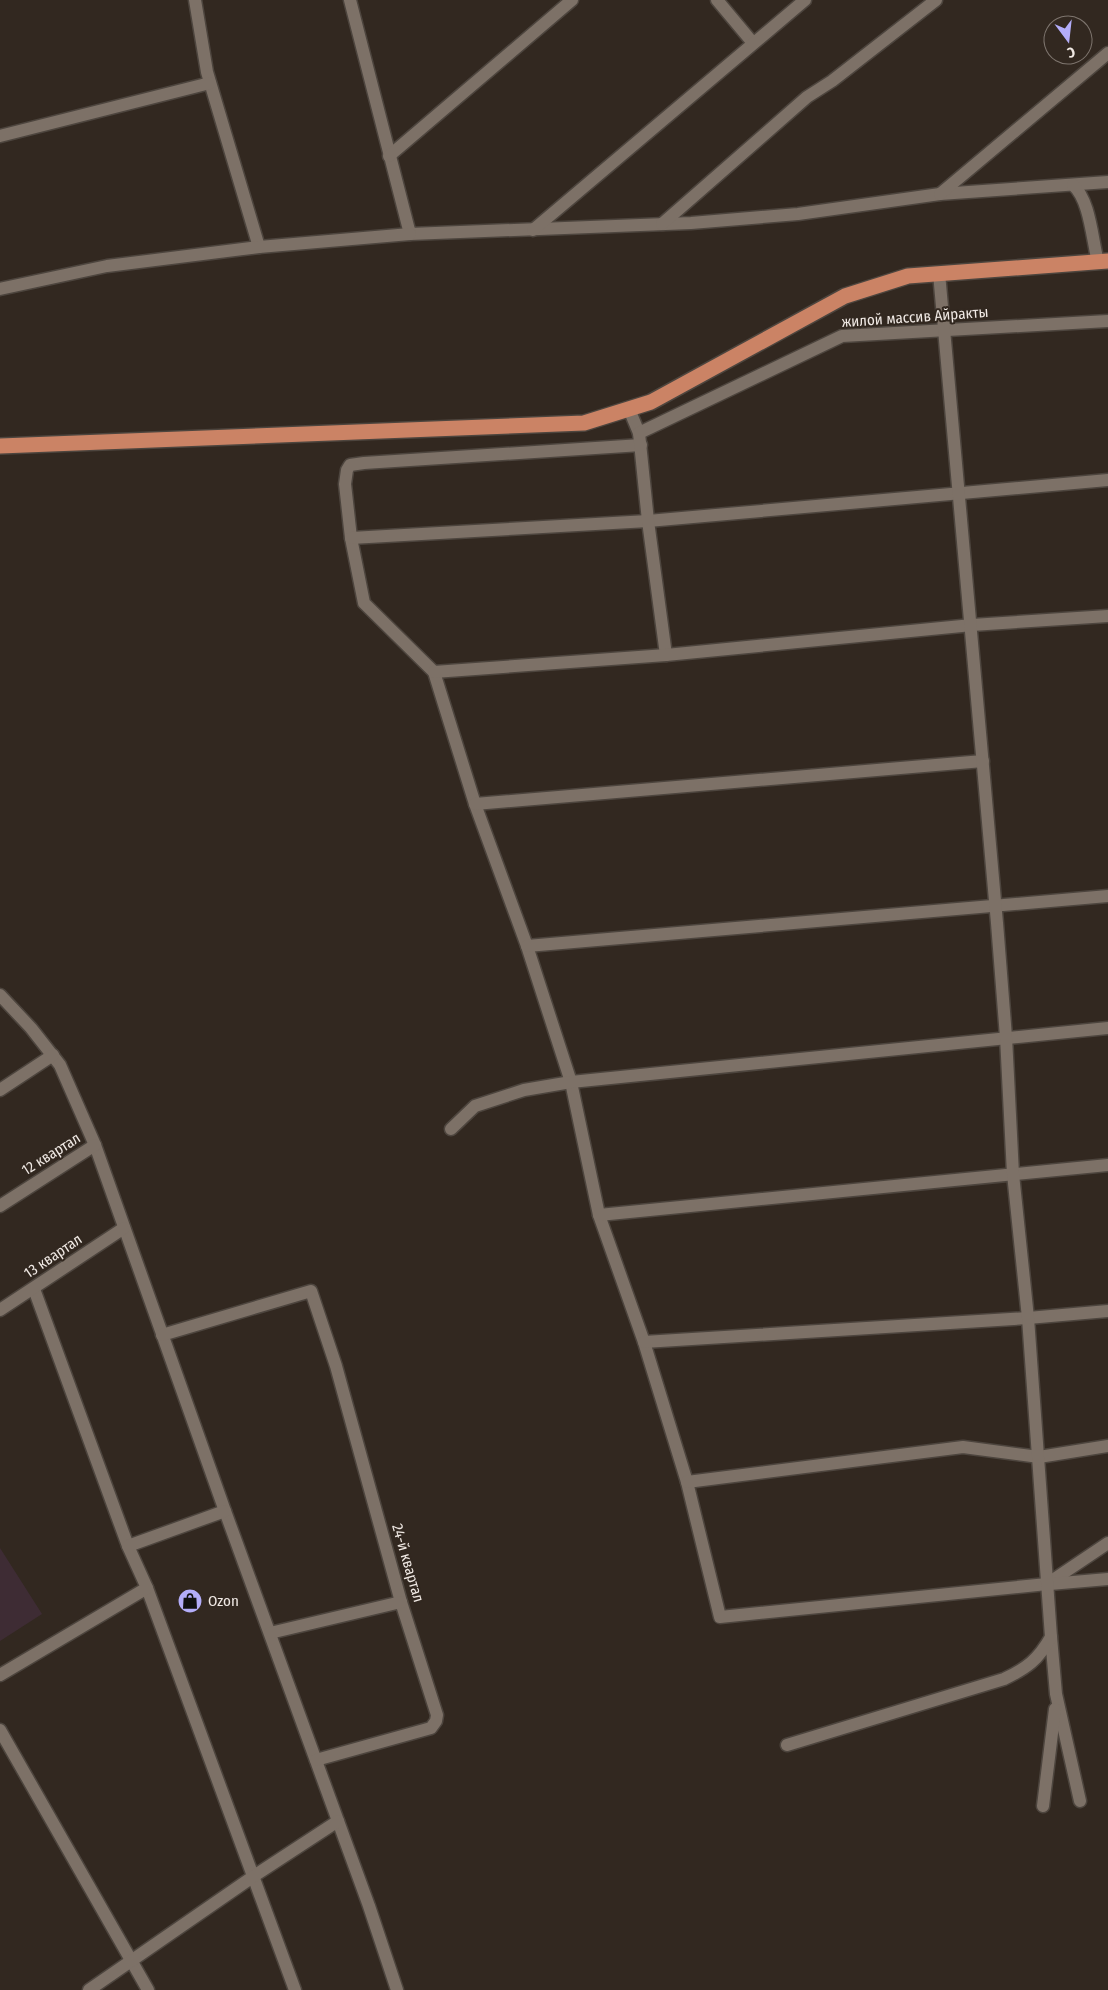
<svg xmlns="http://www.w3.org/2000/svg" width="1108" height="1990" font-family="'Fira Sans Condensed',sans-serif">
  <rect width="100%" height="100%" fill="#322820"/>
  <!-- education -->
  <polygon fill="#3e2c34" points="0,1548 42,1614 0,1641"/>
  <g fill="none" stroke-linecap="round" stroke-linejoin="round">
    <defs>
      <g id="minor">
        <polyline points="195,0 207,72 259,247"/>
        <polyline points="350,0 410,234 691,223 798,214 940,194 1108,182"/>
        <polyline points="717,0 753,43"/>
        <polyline points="0,136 210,83"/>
        <polyline points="389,156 572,0"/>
        <path d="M1073 185C1090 200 1092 239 1098 262"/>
        <polyline points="940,194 1108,53"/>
        <polyline points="662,224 807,97 832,81 936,0"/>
        <polyline points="533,230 805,0"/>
        <polyline points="0,289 107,266 259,247 410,234"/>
        <polyline points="629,409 639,433"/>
        <polyline points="641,445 364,463 350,465 347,470 345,484 351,538 364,603 434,672 475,804 527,946 571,1082 599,1215 644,1342 687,1482 720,1617 1047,1584 1108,1543"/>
        <polyline points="351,538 648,521 1108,480"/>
        <polyline points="666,655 648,521 639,433 842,336 1108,321"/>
        <polyline points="434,672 666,655 972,625 1108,616"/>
        <polyline points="475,804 983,761"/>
        <polyline points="527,946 1108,896"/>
        <polyline points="0,995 31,1028 60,1065 95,1145 225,1511 369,1906 397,1990"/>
        <polyline points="0,1090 53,1055"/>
        <polyline points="451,1129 475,1106 524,1090 571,1082 1108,1028"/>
        <polyline points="0,1206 95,1145"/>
        <polyline points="599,1215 1108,1165"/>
        <polyline points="34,1289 128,1546"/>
        <polyline points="0,1310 124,1228"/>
        <polyline points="162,1335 311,1291 336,1366 401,1602 437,1715 436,1721 431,1728 316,1760"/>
        <polyline points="644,1342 1028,1318 1108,1311"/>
        <polyline points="687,1482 963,1447 1039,1457 1108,1446"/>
        <polyline points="1050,1584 1108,1579"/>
        <polyline points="147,1588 295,1990"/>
        <polyline points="270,1633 401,1602"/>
        <polyline points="1051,1637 1056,1694 1080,1801"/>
        <polyline points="0,1675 147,1588 128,1546 225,1511"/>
        <polyline points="0,1730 148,1990"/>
        <path d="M787 1745 1004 1679C1027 1668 1038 1660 1051 1637L1028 1318 1013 1174 1006 1037 997 923 939 273"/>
        <polyline points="1043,1806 1055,1709"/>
        <polyline points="89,1990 254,1876 338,1821"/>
      </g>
      <polyline id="major" points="0,446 584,423 651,402 845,296 908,276 1108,261"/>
    </defs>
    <!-- minor casing -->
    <use href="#minor" stroke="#4d453e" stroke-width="15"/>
    <!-- major casing -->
    <use href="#major" stroke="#4d453e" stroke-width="18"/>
    <!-- minor -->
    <use href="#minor" stroke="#7d7167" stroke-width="12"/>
    <!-- major -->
    <use href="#major" stroke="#cb8365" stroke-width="15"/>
  </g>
  <!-- icons -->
  <defs>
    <symbol id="shop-disc" viewBox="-11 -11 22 22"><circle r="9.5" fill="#b3adf9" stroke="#322820"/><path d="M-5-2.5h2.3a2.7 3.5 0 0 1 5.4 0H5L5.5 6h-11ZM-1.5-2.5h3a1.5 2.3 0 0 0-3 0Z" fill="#111"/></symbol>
  </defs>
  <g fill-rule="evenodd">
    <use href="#shop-disc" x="176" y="1587" width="28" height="28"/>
  </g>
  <g text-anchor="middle" stroke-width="4" stroke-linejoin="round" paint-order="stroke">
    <!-- street labels -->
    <g font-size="15" fill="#f0e9e4" stroke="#322820">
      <text transform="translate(915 317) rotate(-4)" y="5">жилой массив Айракты</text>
      <text transform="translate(51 1154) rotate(-32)" y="5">12 квартал</text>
      <text transform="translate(53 1256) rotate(-34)" y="5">13 квартал</text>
      <text transform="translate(408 1563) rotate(74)" y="5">24-й квартал</text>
    </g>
    <!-- poi labels -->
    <g font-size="15" fill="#f0e9e4" stroke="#322820" text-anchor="start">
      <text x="208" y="1606">Ozon</text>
    </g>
  </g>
  <!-- north arrow -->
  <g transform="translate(1068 40) rotate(165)"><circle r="24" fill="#322820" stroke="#7e756e"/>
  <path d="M0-4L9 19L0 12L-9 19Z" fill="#b3adf9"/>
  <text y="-8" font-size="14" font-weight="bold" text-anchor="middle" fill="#f0e9e4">С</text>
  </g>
</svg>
